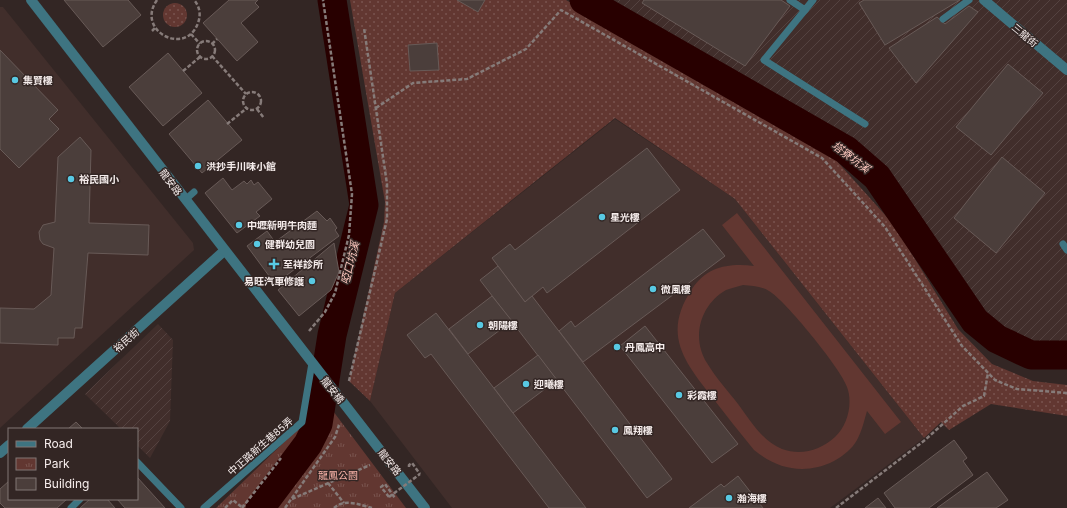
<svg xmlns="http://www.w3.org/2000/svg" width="1067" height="508" font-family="Inter,'Noto Sans TC',sans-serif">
  <defs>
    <pattern id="industrial-furrows" width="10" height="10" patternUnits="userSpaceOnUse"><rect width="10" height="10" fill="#412e2b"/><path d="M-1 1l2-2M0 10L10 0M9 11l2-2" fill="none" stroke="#544240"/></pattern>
    <pattern id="grass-dots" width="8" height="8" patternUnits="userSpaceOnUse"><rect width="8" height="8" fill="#623731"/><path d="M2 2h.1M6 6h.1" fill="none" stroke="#79544f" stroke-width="1.8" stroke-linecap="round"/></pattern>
    <pattern id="park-tufts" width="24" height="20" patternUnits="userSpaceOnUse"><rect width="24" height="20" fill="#623731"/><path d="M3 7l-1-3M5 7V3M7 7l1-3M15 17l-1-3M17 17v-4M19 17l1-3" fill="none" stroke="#79544f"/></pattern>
  </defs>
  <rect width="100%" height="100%" fill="#332624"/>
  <!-- built -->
  <g fill="#412e2b">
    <polygon points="0,7 3,7 193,243 194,250 0,428"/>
    <polygon points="615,119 735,199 924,438 830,508 452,508 370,401 395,293"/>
  </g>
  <!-- industrial -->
  <g fill="url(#industrial-furrows)">
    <polygon points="613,0 1067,0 1067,341 1034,343 988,320 888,171"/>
    <polygon points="158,324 173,340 170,421 150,458 137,445 137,429 121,429 85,394"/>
  </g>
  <!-- grass -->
  <g fill="url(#grass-dots)">
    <polygon points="350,0 566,0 826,149 894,225 958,329 992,364 1033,381 1067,385 1067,416 991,404 949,430 941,422 924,438 735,199 615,118 395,293 370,401 349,381 384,222 385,202"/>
    <circle cx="175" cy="15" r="12"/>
  </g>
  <!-- park -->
  <polygon fill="url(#park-tufts)" points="333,411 406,508 216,508 305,422 305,436 259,495 273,505 321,441"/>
  <!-- pitch -->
  <path fill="#623731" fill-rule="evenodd" d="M737 213 901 422 885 434 867 411C864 421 862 431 857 440 852 449 843 456 834 461 806 475 778 470 754 450 740 433 726 415 712 397 684 361 662 334 692 289 707 266 730 263 754 266L722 225ZM743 285C752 286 761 286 769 291 784 299 842 370 847 387 853 403 848 425 835 437 821 450 801 456 782 449 762 441 750 420 738 404 728 391 716 378 707 363 691 338 700 305 726 290 731 288 737 287 743 285Z"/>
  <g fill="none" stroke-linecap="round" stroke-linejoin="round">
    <!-- river -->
    <g stroke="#280000" stroke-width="29">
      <polyline points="584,0 846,150 877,177 975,321 997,339 1031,355 1067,355"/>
      <polyline points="260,508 308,444 318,424 332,335 364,205 332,0"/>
    </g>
  </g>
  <!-- building -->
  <g fill="#4b3e3b" stroke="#685a57">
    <polygon points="64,0 128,0 141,15 103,47"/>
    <polygon points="229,0 258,0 255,3 259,7 241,23 258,42 237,61 203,23"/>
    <polygon points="457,0 485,0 478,12"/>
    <polygon points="644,0 781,0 790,6 745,66 642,3"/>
    <polygon points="864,0 960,0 885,45 859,3"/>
    <polygon points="969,6 978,12 916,83 889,48 937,17 945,24"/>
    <polygon points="437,43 439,70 410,71 408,45"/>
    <polygon points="0,50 58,110 49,119 59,129 19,168 0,149"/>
    <polygon points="168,53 202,93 163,126 129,87"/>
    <polygon points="1008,64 1043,93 991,155 956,127"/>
    <polygon points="208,100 242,140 202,173 169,134"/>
    <polygon points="80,137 91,150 89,223 149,225 148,255 88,253 82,328 75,328 74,338 58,338 58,345 0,343 0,308 34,309 51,295 54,248 43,244 40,240 39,232 43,225 55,222 58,157"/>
    <polygon points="647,148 680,190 547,293 543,287 525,302 492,258 510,244 515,250"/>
    <polygon points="1002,157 1045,193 996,253 954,218"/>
    <polygon points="223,178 232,190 244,181 247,184 251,180 254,185 258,182 272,199 256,212 260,216 237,233 205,193"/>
    <polygon points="317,211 327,221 330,218 337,228 335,230 339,236 275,284 247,246 267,231 275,242"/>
    <polygon points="703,229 725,256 583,362 559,331 571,321 575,327"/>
    <polygon points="334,243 339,272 331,290 299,316 278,290"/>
    <polygon points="498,266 525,302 532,296 672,479 647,498 480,280"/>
    <polygon points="492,296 512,321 468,354 449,329"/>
    <polygon points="436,313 513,413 586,508 549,508 431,354 425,358 407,335"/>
    <polygon points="645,326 738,444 712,463 620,346"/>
    <polygon points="538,355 557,380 513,413 494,388"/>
    <polygon points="76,422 83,429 68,429"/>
    <polygon points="954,440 967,458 963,461 973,475 929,508 895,508 884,493"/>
    <polygon points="987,472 1008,500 996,508 937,508"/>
    <polygon points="738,476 763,508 689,508 721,484 724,487"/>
    <polygon points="137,477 165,508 125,508 117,499 137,499"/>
    <polygon points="9,481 9,499 67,499 57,508 5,508 0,503 0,489"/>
    <polygon points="878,498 886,508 865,508"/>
    <polygon points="90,499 107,499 115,508 80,508"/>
  </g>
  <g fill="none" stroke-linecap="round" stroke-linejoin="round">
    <!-- path -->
    <g stroke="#867b79" stroke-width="2.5" stroke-dasharray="4 2" stroke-linecap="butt">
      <path d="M157 0C135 31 186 57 198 23 201 15 200 7 194 0"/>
      <polyline points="152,31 155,28"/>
      <polyline points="191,34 200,44"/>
      <circle cx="206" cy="50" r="9"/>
      <polyline points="212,44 217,39"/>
      <polyline points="212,56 246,94"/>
      <polyline points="183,71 200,57"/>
      <circle cx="252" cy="101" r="9"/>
      <polyline points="376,108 413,83 467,79 526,49 561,10 822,158 885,227 962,346 995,380 1017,389 1067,393"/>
      <polyline points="257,109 264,118"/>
      <polyline points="227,124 247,108"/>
      <polyline points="309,331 325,312 335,293 349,235 352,194 323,0"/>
      <polyline points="349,381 387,219 387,184 364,28"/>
      <polyline points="409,467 409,465 412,463 420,474"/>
      <polyline points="328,483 344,503"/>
      <polyline points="389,497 381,487 385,484 395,498"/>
      <polyline points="292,499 370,465"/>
      <polyline points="225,508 233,500 243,508"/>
      <polyline points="242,508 281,458"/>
      <polyline points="285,508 335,437 339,425"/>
      <path d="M334 508C345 498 360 505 372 508"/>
      <polyline points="836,508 925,440 963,406 984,396 988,373"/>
    </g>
    <!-- service -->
    <g stroke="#3e7481" stroke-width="7">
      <polyline points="790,0 805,10 813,0"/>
      <polyline points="805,10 764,60 865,124"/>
      <polyline points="943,19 969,0"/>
      <polyline points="185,200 194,192"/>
      <polyline points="1063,244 1067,250"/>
      <polyline points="137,462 181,508"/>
      <polyline points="71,508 80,499"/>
      <polyline points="204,508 302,422 312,363"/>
    </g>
    <!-- minor -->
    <g stroke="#3e7481" stroke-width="10">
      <polyline points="984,0 1067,70"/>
      <polyline points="27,429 224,251"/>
      <polyline points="0,453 9,445"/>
    </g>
    <!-- tertiary -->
    <polyline stroke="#3e7481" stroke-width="10" points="31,0 425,508"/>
    <!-- path-bridge -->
    <polyline stroke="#867b79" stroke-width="2.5" stroke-dasharray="4 2" stroke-linecap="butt" points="389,497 420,474"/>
  </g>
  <!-- markers -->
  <g fill="#58c9e3" stroke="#332624" stroke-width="1.5">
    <circle cx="15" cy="80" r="4"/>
    <circle cx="198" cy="166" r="4"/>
    <circle cx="71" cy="179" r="4"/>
    <circle cx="602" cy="217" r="4"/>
    <circle cx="239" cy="225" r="4"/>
    <circle cx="257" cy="244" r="4"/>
    <path d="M272 258h4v4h4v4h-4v4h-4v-4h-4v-4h4z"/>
    <circle cx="312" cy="281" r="4"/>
    <circle cx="653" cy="289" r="4"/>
    <circle cx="480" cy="325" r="4"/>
    <circle cx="617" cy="347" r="4"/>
    <circle cx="526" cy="384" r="4"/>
    <circle cx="679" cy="395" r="4"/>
    <circle cx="615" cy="430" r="4"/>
    <circle cx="729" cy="498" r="4"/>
  </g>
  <g text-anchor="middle" stroke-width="3" stroke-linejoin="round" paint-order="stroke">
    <!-- street labels -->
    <g font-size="10" fill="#f6edec" stroke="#332624">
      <text transform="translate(1025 35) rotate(40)" y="4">三龍街</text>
      <text transform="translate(171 182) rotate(53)" y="4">龍安路</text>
      <text transform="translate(126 340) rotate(-42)" y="4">裕民街</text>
      <text transform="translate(333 390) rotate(51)" y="4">龍安橋</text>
      <text transform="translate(260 446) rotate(-41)" y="4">中正路新生巷85弄</text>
      <text transform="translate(390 462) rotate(52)" y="4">龍安路</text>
    </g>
    <!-- poi labels -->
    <g font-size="10" font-weight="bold" fill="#f6edec" stroke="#332624" text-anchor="start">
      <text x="23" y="84">集賢樓</text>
      <text x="206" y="170">洪抄手川味小館</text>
      <text x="79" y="183">裕民國小</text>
      <text x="610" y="221">星光樓</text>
      <text x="247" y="229">中壢新明牛肉麵</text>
      <text x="265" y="248">健群幼兒園</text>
      <text x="283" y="268">至祥診所</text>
      <text x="304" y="285" text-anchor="end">易旺汽車修護</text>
      <text x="661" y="293">微風樓</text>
      <text x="488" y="329">朝陽樓</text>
      <text x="625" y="351">丹鳳高中</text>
      <text x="534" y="388">迎曦樓</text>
      <text x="687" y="399">彩霞樓</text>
      <text x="623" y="434">鳳翔樓</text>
      <text x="737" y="502">瀚海樓</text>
    </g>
    <!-- park labels -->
    <g font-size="10" fill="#f9b3a8" stroke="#332624">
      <text x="338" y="479">龍鳳公園</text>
    </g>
    <!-- water labels -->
    <g font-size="11" font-style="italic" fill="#fec8bf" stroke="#332624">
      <text transform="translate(851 157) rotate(37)" y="4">塔寮坑溪</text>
      <text transform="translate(350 263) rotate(-76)" y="4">啞口坑溪</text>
    </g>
  </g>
  <!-- legend -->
  <rect x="8" y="428" width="130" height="72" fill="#332624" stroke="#817674"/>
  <rect x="16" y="441" width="20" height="6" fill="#3e7481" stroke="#817674"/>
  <text x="44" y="448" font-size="12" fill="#f6edec">Road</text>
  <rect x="16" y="458" width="20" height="12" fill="url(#park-tufts)" stroke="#817674"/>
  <text x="44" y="468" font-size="12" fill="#f6edec">Park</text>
  <rect x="16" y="478" width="20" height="12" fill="#4b3e3b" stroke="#817674"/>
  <text x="44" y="488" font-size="12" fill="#f6edec">Building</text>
</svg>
